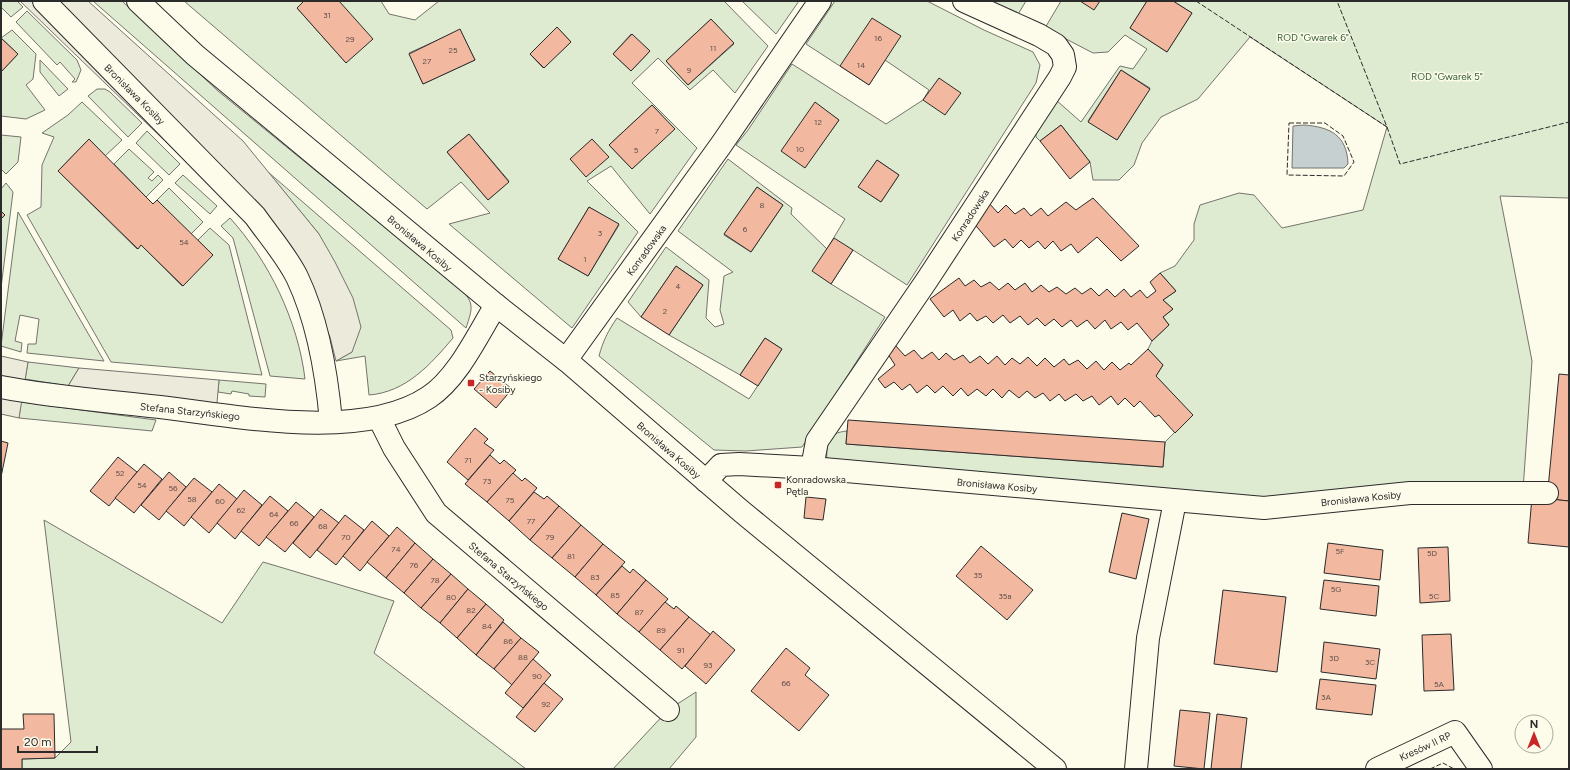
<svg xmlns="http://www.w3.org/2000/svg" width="1570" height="770" font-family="Figtree,sans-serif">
  <rect width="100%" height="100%" fill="#fdfbea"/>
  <!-- green -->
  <g fill="#deebd1" stroke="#74746e" fill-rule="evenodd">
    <polygon points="1,1 17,1 23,7 11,17 1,7"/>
    <path d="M93 1H122L218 91 457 286C475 302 473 307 466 328Z"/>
    <path d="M184 1H304L297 8 346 63 339 1H381L389 14 415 20 439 1H724L768 46 735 93 713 70 690 90 658 58 632 83 697 148 650 214 611 166 587 181 638 232 572 328 449 224 490 213 461 182 427 209ZM711 19 734 44 688 85 666 61ZM557 27 571 42 543 68 530 54ZM460 30 475 60 423 84 409 53ZM631 34 650 51 631 71 613 54ZM652 105 674 129 632 169 609 145ZM469 134 509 181 488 200 447 152ZM589 207 619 225 588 276 558 259Z"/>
    <polygon points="742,1 799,1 776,34"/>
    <path d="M835 1H927L984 30 1033 52 1040 65 1036 83 907 285 853 250 831 284 885 317 802 447 746 451 714 450 599 356C603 341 608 331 617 318L749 399 782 349 765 338 740 375 742 376 669 335 703 285 676 266 641 317 628 302 666 247 709 280 706 318 715 327 724 324 720 310 724 276 733 272 678 231 728 159 792 208 791 214 827 249 845 219 736 145 748 130 792 64 886 124 923 100 929 90 885 60 869 85 806 44ZM815 103 839 120 805 167ZM877 160 899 175 881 202 859 187ZM757 187 783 205 751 252 724 235Z"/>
    <polygon points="986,1 1026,1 1017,16"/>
    <path d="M1061 1H1147L1130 28 1167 52 1192 13 1173 1H1569V198L1500 196 1532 361 1523 490 1263 503 827 460C826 442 827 433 847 431L846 444 1163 467 1165 442 1192 415 1156 376 1163 365 1148 349 1152 341 1169 325 1163 317 1173 309 1163 300 1176 291 1160 273 1175 266 1194 240V224L1200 205 1239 193 1254 195 1282 228 1363 210 1387 127 1250 37 1198 99 1161 117 1142 143 1134 165 1119 180H1093L1090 162 1061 125 1040 141 1036 137V123L1056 100 1081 122 1120 66 1133 69 1147 49 1125 35 1108 52 1093 53 1045 28ZM1121 70 1150 88 1117 140 1088 121Z"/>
    <polygon points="27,11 77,60 81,70 76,82 72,82 75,79 60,62 57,65 16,22"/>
    <polygon points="12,30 36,54 33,79 26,85 45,110 26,119 1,116 1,72 18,54 1,38"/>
    <polygon points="40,60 68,89 59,96 40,72"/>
    <polygon points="97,89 105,89 110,92 142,123 128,137 88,96"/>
    <polygon points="82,102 122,140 105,156 89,139 58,171 137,249 141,245 182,286 213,255 198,240 210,228 229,245 262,375 111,362 27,215 41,207 42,165 54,137 42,133 68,115"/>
    <polygon points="147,131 180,164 169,175 136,143"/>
    <polygon points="1,135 21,137 18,162 6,174 1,169"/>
    <polygon points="129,149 154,172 148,178 152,181 158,175 163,180 146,197 114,164"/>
    <path d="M268 172 451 330 453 338C430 365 406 392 369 395L365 356 336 361 352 352 319 234Z"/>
    <polygon points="183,175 217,206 210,214 175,183"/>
    <polygon points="6,183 13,192 1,288 1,219 5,215 1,211 1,189"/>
    <polygon points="169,188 203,222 191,234 157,200"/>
    <polygon points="18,212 104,361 27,353 28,344 36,344 39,319 20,315 15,341 22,343 21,352 1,346"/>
    <path d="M230 218C269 261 298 321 305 379L270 376 233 238 221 226Z"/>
    <polygon points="28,362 79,368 68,386 25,379"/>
    <polygon points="219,380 266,384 265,397 249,396 249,394 232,391 231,394 218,392"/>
    <polygon points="21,402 156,420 152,431 19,418"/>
    <polygon points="44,520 222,623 263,562 394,601 374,653 526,769 22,769 22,759 55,758 71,742"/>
    <polygon points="696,692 696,737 669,769 613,769 668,710"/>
  </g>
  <!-- parking -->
  <g fill="#eceadb" stroke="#74746e">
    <polygon points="20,1 88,1 243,141 319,234 335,262 353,298 361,327 352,352 336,361 330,337 319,311 252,225"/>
    <polygon points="1,356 28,362 19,418 1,414"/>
    <polygon points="79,368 219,380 216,414 62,396"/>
  </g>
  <!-- water -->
  <path fill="#c7d0d0" stroke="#74746e" d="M1304 125C1330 127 1347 135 1348 164L1344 168H1292L1293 126Z"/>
  <!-- building -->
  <g fill="#f2b8a0" stroke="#2b2b2b">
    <polygon points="304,1 339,1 373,39 346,63 297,8"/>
    <polygon points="1080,1 1100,1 1094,10"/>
    <polygon points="1147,1 1173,1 1192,13 1167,52 1130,28"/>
    <polygon points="872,18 901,36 869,85 840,66"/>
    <polygon points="711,19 734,43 688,85 666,61"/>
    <polygon points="557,27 571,42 544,68 530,54"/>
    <polygon points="460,29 475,60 423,84 409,54"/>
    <polygon points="632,34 650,51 631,71 613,54"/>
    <polygon points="1,38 18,54 1,72"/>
    <polygon points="1121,70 1150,89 1117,140 1088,122"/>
    <polygon points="939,78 961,93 945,115 923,100"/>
    <polygon points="815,102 839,120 805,168 781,151"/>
    <polygon points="652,105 675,129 632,169 609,145"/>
    <polygon points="1061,125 1090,162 1070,179 1040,141"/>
    <polygon points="469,134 509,182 488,200 447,152"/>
    <polygon points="89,139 146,197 153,204 157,200 213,255 183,286 141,245 138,249 58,171"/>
    <polygon points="592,139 609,157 586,177 570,159"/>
    <polygon points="877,160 899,175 881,202 858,187"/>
    <polygon points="757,187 783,205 751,252 724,234"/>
    <polygon points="1093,198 1139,246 1121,261 1097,237 1078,253 1071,244 1061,251 1053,241 1045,249 1038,241 1029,248 1021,240 1013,248 1005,239 994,247 971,220 988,202 998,213 1006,205 1015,214 1024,208 1031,216 1041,208 1048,216 1066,202 1076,210"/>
    <polygon points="589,207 619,224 588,276 558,259"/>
    <polygon points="1,211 5,215 1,219"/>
    <polygon points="834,238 853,250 831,284 812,271"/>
    <polygon points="676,266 703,285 669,335 641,317"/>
    <polygon points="1160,273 1176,291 1163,300 1173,309 1163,317 1169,325 1152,341 1137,323 1128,330 1121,322 1111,329 1105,320 1095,329 1087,320 1077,327 1071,320 1062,327 1054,319 1045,326 1037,318 1028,325 1020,316 1010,323 1003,315 993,323 986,316 977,321 970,313 960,321 953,310 944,317 930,299 959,278 965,286 974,280 981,287 990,282 999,290 1008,283 1015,290 1025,283 1032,292 1041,285 1049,292 1057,287 1066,294 1075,288 1082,294 1091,288 1099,296 1107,289 1115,297 1124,289 1131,297 1140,290 1147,298 1156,291 1150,282"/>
    <polygon points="765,338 782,349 758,386 740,375"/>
    <polygon points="895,345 905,356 914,350 922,359 932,352 939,360 946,353 954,360 963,355 970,363 980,356 988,364 997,356 1005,365 1012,358 1020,364 1028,357 1037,366 1045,358 1054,367 1064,359 1069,365 1078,360 1087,369 1096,361 1104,370 1112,362 1120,370 1129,363 1131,365 1148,349 1163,365 1156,376 1193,415 1175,433 1159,415 1155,417 1140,401 1134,407 1125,398 1118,405 1111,396 1099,405 1092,396 1083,401 1076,394 1065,401 1059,394 1050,401 1043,393 1035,398 1027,391 1019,398 1009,390 1002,398 993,389 986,396 977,389 968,396 961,388 953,396 943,386 935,393 927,385 917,393 910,384 902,390 894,382 885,388 878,379 895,365 886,351"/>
    <polygon points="490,371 512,389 496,408 474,389"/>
    <polygon points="1559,374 1569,375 1569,501 1547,499"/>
    <polygon points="848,420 1165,442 1163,467 846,444"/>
    <polygon points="475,428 488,439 484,443 494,450 468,480 447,462"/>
    <polygon points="1,441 8,443 1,477"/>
    <polygon points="490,455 500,464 504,460 516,470 487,502 465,484"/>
    <polygon points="118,457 137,472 109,506 90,491"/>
    <polygon points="144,464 162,479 134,513 115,498"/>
    <polygon points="169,472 186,487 159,520 141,505"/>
    <polygon points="513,473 522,481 525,478 537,488 509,521 487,502"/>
    <polygon points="194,478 212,492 184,526 166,511"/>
    <polygon points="219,484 237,499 209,533 191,517"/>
    <polygon points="244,490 262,505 235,539 217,523"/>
    <polygon points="534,492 544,499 547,496 559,506 530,540 509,521"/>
    <polygon points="270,496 288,511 259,546 241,531"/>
    <polygon points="806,497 826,499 823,520 804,518"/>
    <polygon points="1532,497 1569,501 1569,547 1528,543"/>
    <polygon points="296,502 314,517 285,552 266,537"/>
    <polygon points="559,506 581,525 552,558 530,540"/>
    <polygon points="321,509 339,523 310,558 293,543"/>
    <polygon points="1122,513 1149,519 1136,579 1109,572"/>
    <polygon points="345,515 364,530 336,565 317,550"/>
    <polygon points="372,521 389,536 360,571 343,556"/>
    <polygon points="581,525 603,544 575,577 552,558"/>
    <polygon points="397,527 415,543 386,578 367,562"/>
    <polygon points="415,543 433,559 404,593 386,578"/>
    <polygon points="1328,543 1383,550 1380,580 1324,573"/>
    <polygon points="603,544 625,562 596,595 575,577"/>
    <polygon points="981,546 1033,590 1007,620 956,576"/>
    <polygon points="1448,547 1450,601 1420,603 1418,548"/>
    <polygon points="433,559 451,574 421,608 404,593"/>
    <polygon points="622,566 630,573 633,569 646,580 617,614 596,595"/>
    <polygon points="451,574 468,589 440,623 421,608"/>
    <polygon points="646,580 668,599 639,632 617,614"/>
    <polygon points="1324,580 1379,586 1376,616 1320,609"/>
    <polygon points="468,589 486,604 457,638 440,623"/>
    <polygon points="1223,590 1286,597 1277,672 1214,664"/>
    <polygon points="665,602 674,609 676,606 689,617 660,650 639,632"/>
    <polygon points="486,604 504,620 476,655 457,638"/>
    <polygon points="689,617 711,635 682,669 660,650"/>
    <polygon points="503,622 521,638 494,669 476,655"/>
    <polygon points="713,631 735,650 706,684 685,666"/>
    <polygon points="1451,634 1454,690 1424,691 1422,635"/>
    <polygon points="521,638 539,652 512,685 494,669"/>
    <polygon points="1324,642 1380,649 1376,679 1321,672"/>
    <polygon points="786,648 810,668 805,675 829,695 799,731 751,691"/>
    <polygon points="533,659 551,675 523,708 505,693"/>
    <polygon points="1320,679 1376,685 1372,715 1316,709"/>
    <polygon points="544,683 563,699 535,732 516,717"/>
    <polygon points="1180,710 1210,713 1204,769 1174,766"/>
    <polygon points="23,714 54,714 55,758 22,759 22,769 1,769 1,725 1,729 24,729"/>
    <polygon points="1217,714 1247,718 1241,769 1211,769"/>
  </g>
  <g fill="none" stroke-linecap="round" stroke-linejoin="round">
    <defs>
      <g id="minor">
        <path d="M44 1 255 216C269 236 286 255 297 277 317 319 327 376 331 422"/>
        <polyline points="138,1 195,55 496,305 566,360 741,511 1055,769"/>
        <polyline points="566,360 721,145 820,1"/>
        <path d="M1 387C53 397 107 401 160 407 236 416 362 442 429 397 458 378 478 334 496 305"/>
        <polyline points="379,418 394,448 436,513 668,710"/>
        <polyline points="812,468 817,441 927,280 1060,77 1065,67 1063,55 1056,45 1039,35 964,1"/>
        <polyline points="706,481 721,465 739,464 812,468 1264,508 1410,493 1547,493"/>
        <polyline points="1136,769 1148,638 1175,501"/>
        <polyline points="1377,769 1455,732 1481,769"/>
      </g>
    </defs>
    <!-- minor casing -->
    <use href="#minor" stroke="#2b2b2b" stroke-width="24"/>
    <!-- minor -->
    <use href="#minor" stroke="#fdfbea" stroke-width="22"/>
    <!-- fence -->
    <g stroke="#2b2b2b" stroke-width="1" stroke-dasharray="5 2" stroke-linecap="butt">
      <polyline points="1196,1 1387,127 1337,1"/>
      <polygon points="1289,123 1325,123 1343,136 1354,162 1344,176 1287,175"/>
      <polyline points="1387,127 1400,164 1569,122"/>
      <polyline points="1430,769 1443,763 1454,769"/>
    </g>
  </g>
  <!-- markers -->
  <g fill="#c62828" stroke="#fdfbea" stroke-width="1.5">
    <rect x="467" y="379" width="8" height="8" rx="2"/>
    <rect x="774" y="481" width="8" height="8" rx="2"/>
  </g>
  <g text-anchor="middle" stroke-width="3" stroke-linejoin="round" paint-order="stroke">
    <!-- number labels -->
    <g font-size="8" fill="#5d4e48">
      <text x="327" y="18">31</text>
      <text x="878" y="41">16</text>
      <text x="350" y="42">29</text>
      <text x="713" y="51">11</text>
      <text x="453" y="53">25</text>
      <text x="427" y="64">27</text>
      <text x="861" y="68">14</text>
      <text x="689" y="73">9</text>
      <text x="818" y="125">12</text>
      <text x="657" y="134">7</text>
      <text x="800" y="152">10</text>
      <text x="636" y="153">5</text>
      <text x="762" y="208">8</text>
      <text x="745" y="232">6</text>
      <text x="600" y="236">3</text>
      <text x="184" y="245">54</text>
      <text x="585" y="262">1</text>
      <text x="678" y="289">4</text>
      <text x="665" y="314">2</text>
      <text x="468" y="463">71</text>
      <text x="120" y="476">52</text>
      <text x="487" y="484">73</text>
      <text x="142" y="488">54</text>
      <text x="173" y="491">56</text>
      <text x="192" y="502">58</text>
      <text x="510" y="503">75</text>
      <text x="220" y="504">60</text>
      <text x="241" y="513">62</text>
      <text x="274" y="517">64</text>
      <text x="531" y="524">77</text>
      <text x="294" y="526">66</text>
      <text x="323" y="529">68</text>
      <text x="346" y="540">70</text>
      <text x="550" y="540">79</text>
      <text x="396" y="552">74</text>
      <text x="1340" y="554">5F</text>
      <text x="1432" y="556">5D</text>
      <text x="571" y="559">81</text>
      <text x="414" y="568">76</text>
      <text x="978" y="578">35</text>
      <text x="595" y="580">83</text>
      <text x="435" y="583">78</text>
      <text x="1336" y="592">5G</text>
      <text x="615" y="598">85</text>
      <text x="1005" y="599">35a</text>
      <text x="1434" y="599">5C</text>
      <text x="451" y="600">80</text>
      <text x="471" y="613">82</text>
      <text x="639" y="615">87</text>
      <text x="487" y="629">84</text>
      <text x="661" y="633">89</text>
      <text x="508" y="644">86</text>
      <text x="681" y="653">91</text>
      <text x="523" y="660">88</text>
      <text x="1334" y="661">3D</text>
      <text x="1370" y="665">3C</text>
      <text x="708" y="668">93</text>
      <text x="537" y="679">90</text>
      <text x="786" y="686">66</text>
      <text x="1439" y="687">5A</text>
      <text x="1326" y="700">3A</text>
      <text x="546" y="707">92</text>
    </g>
    <!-- park labels -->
    <g font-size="10" fill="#34623c" stroke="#fdfbea">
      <text x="1313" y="41">ROD "Gwarek 6"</text>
      <text x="1447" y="80">ROD "Gwarek 5"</text>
    </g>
    <!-- street labels -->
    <g font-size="10" fill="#2b2b2b" stroke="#fdfbea">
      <text transform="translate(135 94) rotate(45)" y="4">Bronisława Kosiby</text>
      <text transform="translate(970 215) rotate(-57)" y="4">Konradowska</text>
      <text transform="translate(420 243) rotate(40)" y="4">Bronisława Kosiby</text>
      <text transform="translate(646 250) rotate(-54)" y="4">Konradowska</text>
      <text transform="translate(190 411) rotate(6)" y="4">Stefana Starzyńskiego</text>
      <text transform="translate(669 450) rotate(41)" y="4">Bronisława Kosiby</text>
      <text transform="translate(997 485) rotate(5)" y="4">Bronisława Kosiby</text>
      <text transform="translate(1361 498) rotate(-6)" y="4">Bronisława Kosiby</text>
      <text transform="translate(509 576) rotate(40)" y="4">Stefana Starzyńskiego</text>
      <text transform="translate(1425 746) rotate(-25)" y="4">Kresów II RP</text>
    </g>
    <!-- poi labels -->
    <g font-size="10" fill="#2b2b2b" stroke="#fdfbea" text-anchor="start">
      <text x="479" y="381">Starzyńskiego<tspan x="479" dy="12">- Kosiby</tspan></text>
      <text x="786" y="483">Konradowska<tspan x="786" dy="12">Pętla</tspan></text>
    </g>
  </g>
  <!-- border -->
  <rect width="1570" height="770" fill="none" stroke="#2b2b2b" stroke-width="4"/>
  <!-- north arrow -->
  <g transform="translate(1534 734)"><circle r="19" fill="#fdfbea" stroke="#a9a89e"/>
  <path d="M0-3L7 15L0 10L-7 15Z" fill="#c62828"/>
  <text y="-6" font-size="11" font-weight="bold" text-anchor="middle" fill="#2b2b2b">N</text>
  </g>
  <!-- scale -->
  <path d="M18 746v6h79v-6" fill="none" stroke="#2b2b2b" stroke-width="2"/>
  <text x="24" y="746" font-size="12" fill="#2b2b2b" stroke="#fdfbea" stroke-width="3" paint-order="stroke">20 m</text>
</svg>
